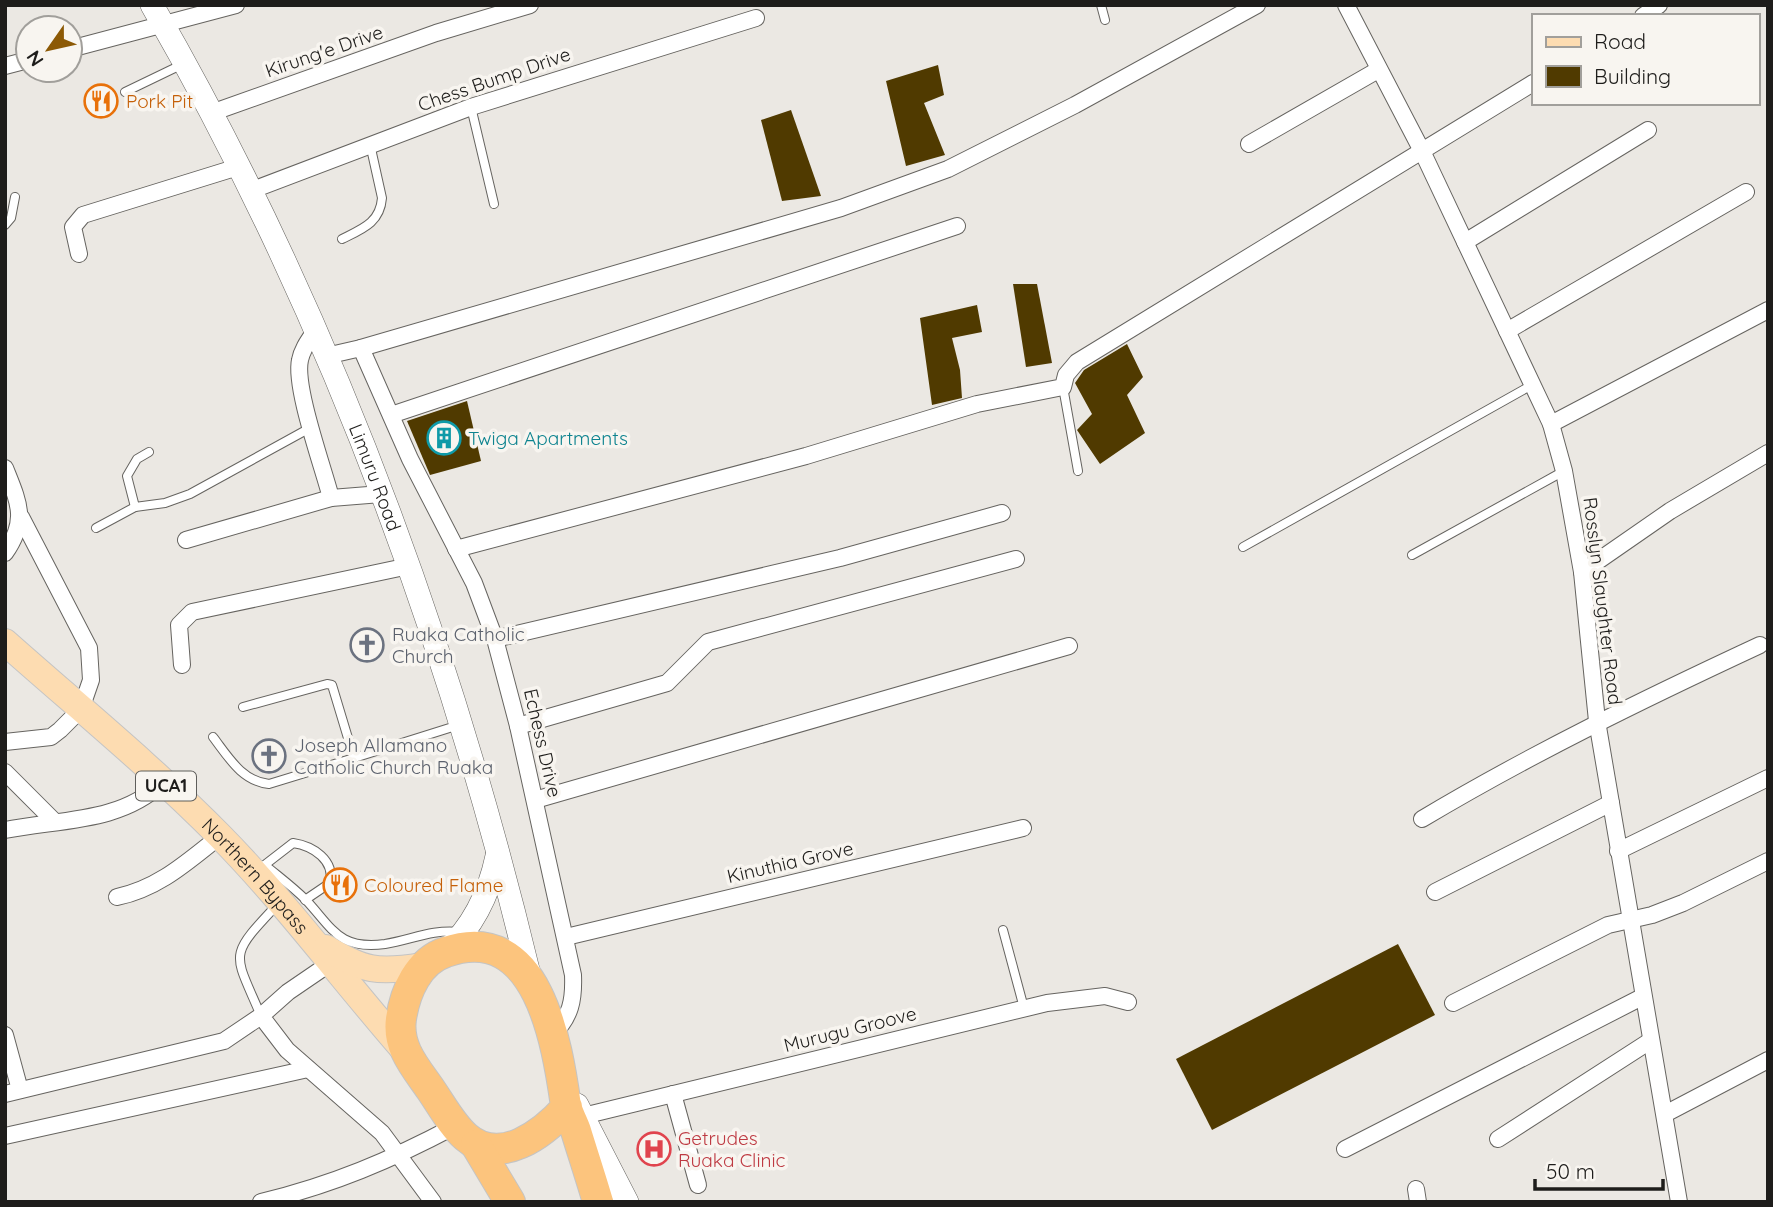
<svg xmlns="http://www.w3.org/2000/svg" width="1773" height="1207" font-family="Quicksand,sans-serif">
  <rect width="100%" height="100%" fill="#ebe8e3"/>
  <!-- building -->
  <g fill="#503a00">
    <polygon points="938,65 944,95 924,103 945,155 906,166 886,81"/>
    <polygon points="791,110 821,196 782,201 761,120"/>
    <polygon points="1013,284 1037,284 1052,363 1026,367"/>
    <polygon points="977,305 982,332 952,338 960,370 962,398 932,405 920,318"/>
    <polygon points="1127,344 1143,377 1127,395 1145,433 1100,464 1077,430 1092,414 1075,383 1084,370"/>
    <polygon points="467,401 481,461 430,475 407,421"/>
    <polygon points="1398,944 1435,1015 1212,1130 1176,1059"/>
  </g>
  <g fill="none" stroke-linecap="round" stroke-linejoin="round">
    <defs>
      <g id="lane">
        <polyline points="1101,5 1105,20"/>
        <polyline points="125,92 181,65"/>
        <polyline points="471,107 494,204"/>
        <polyline points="5,225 11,218 15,197"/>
        <path d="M342 239C362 229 380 223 382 198L370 144"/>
        <polyline points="1063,387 1078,471"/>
        <polyline points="149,452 137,459 127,476 135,507 165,503 190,494 310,428"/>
        <polyline points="96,528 135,507"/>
        <polyline points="1243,547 1532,385"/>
        <polyline points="1412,555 1564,471"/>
        <polyline points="243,707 327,684 332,685 354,758 459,725"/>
        <path d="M213 737C229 758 242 781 269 784L354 758"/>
        <path d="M265 865C278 876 293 887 306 900 333 929 339 950 385 944 411 940 432 929 459 932"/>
        <path d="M262 867 293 843C313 846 335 860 330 883L305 900"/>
        <polyline points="1003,930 1024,1008"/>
        <path d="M261 1016C234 952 227 958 276 906"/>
      </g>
      <g id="street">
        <polyline points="1346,5 1422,151 1551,424 1564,471 1582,572 1597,721 1679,1202"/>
        <polyline points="1643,16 1659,5"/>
        <polyline points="70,49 236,5"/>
        <polyline points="5,66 28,60"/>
        <polyline points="211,113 436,33 530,5"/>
        <polyline points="1249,144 1378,70"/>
        <polyline points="250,191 471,107 756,18"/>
        <polyline points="1465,242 1648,130"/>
        <polyline points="79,254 73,227 83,215 238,167"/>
        <path d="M315 331C309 340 302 349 300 360 294 387 323 467 331 498"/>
        <polyline points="1507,331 1746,192"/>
        <polyline points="361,348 841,208 948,169 1075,105 1257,5"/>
        <path d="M326 356 361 348 410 459 474 583 495 639 518 726 573 975C574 1000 571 1017 552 1035"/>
        <polyline points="391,415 957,226"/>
        <polyline points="1551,424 1768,310"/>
        <path d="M5 468C19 503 28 520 5 553"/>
        <polyline points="186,540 331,498 381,494"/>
        <polyline points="456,549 806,456 977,404 1063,387 1066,375 1077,362 1533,83"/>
        <polyline points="1582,572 1670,511 1768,453"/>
        <polyline points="495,639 840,558 1002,513"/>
        <polyline points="182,665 179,625 192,612 409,566"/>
        <polyline points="518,726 667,683 708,642 1016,559"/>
        <polyline points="5,742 51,737 60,730 81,709 91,680 89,648 21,517"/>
        <polyline points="5,772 54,821"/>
        <polyline points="535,800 1069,646"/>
        <path d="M1422 819C1531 754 1644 699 1760 645"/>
        <path d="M5 830C60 819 120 823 162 783"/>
        <polyline points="1618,851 1768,778"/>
        <polyline points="1435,892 1611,803"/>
        <path d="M117 897C159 888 187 862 220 836"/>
        <polyline points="566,937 1023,828"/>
        <polyline points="329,964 288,992 261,1016 287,1050 382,1133 433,1202"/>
        <polyline points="1453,1003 1608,925 1652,915 1683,903 1768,861"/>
        <polyline points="5,1035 20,1090"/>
        <polyline points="5,1094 224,1041 261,1016"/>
        <polyline points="673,1094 698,1185"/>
        <polyline points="1665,1114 1768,1060"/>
        <polyline points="583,1116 1047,1003 1105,996 1128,1002"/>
        <polyline points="5,1136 308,1069"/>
        <polyline points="1498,1139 1650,1041"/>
        <polyline points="1345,1149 1642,997"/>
        <polyline points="1416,1189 1418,1202"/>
        <path d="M261 1202C332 1185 391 1160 455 1126"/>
      </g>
      <g id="secondary">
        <path id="s1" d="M152 5C326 307 449 640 530 978"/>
        <path d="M445 952C474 926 489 894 497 856"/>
        <polyline points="577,1105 627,1202"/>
      </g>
      <g id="primary">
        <path id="s2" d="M5 642C77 706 152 767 220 836 286 903 342 979 404 1050"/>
        <path d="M326 948C364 971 378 973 422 966"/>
      </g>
      <g id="highway">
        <path d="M567 1107C543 1134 500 1167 466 1137 452 1125 442 1106 431 1090 416 1068 397 1048 401 1019 405 992 418 961 446 952 538 920 557 1043 566 1106 568 1114 573 1122 576 1131 583 1154 591 1178 598 1202"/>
        <polyline points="476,1145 510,1202"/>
      </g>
    </defs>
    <!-- lane casing -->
    <use href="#lane" stroke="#666460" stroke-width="10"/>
    <!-- street casing -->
    <use href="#street" stroke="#666460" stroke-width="18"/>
    <!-- secondary casing -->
    <use href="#secondary" stroke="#666460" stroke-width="24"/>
    <!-- primary casing -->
    <use href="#primary" stroke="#c4c4c4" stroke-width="28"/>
    <!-- highway casing -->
    <use href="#highway" stroke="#c4c4c4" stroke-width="32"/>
    <!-- lane -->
    <use href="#lane" stroke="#fff" stroke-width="8"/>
    <!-- street -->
    <use href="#street" stroke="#fff" stroke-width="16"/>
    <!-- secondary -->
    <use href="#secondary" stroke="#fff" stroke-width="23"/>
    <!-- primary -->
    <use href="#primary" stroke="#fddcb1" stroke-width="26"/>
    <!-- highway -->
    <use href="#highway" stroke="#fcc47d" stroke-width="30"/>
  </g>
  <!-- icons -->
  <defs>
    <symbol id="restaurant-ring" viewBox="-11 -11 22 22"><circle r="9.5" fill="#f8f5f0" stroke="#e8710a" stroke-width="1.5"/><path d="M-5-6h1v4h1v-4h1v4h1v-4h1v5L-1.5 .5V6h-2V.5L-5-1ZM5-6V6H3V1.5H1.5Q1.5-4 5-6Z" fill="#e8710a"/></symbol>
    <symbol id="building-ring" viewBox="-11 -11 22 22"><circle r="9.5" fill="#f8f5f0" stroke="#0f9aa8" stroke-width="1.5"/><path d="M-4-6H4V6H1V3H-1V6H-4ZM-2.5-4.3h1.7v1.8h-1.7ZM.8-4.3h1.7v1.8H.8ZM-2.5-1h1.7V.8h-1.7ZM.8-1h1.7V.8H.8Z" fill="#0f9aa8"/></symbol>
    <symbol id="church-ring" viewBox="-11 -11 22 22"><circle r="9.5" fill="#f8f5f0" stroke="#6b7280" stroke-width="1.5"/><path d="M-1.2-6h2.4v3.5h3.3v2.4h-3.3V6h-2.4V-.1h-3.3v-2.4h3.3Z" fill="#6b7280"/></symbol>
    <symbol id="hospital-ring" viewBox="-11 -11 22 22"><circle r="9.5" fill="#f8f5f0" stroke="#e0444e" stroke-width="1.5"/><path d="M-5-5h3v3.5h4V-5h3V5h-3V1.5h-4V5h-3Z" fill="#e0444e"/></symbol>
  </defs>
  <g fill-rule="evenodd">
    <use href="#restaurant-ring" x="82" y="82" width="38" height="38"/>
    <use href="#building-ring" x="425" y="419" width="38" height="38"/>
    <use href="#church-ring" x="348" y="626" width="38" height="38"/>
    <use href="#church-ring" x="250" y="737" width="38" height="38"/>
    <use href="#restaurant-ring" x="321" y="866" width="38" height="38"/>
    <use href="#hospital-ring" x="635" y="1130" width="38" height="38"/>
  </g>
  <g text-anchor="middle" stroke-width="7" stroke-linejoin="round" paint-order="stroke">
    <!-- shield labels -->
    <rect fill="#f8f5f0" stroke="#5f5e5b" stroke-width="2" x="136" y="771.5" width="60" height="29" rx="5"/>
    <g font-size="18" font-weight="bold" fill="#1e1d1b">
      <text x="166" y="792">UCA1</text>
    </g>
    <!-- street labels -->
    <g font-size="19" fill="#1e1d1b" stroke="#f8f5f0">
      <text transform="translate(324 51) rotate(-19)" y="7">Kirung'e Drive</text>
      <text transform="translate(494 79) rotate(-19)" y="7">Chess Bump Drive</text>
      <text dy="7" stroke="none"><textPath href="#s1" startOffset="523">Limuru Road</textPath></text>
      <text transform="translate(1603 601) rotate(83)" y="7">Rosslyn Slaughter Road</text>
      <text transform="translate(543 743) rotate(77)" y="7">Echess Drive</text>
      <text transform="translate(790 862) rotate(-13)" y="7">Kinuthia Grove</text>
      <text dy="7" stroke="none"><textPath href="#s2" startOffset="343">Northern Bypass</textPath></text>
      <text transform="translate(850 1029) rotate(-14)" y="7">Murugu Groove</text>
    </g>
    <!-- food labels -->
    <g font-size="19" fill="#c56008" stroke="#f8f5f0" text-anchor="start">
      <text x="126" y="108">Pork Pit</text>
      <text x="364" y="892">Coloured Flame</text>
    </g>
    <!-- culture labels -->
    <g font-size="19" fill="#0d838f" stroke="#f8f5f0" text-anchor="start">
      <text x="468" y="445">Twiga Apartments</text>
    </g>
    <!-- worship labels -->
    <g font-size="19" fill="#5b616d" stroke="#f8f5f0" text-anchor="start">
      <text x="392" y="641">Ruaka Catholic<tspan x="392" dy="22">Church</tspan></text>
      <text x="294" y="752">Joseph Allamano<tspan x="294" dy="22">Catholic Church Ruaka</tspan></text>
    </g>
    <!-- health labels -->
    <g font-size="19" fill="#be3a42" stroke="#f8f5f0" text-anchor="start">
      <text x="678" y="1145">Getrudes<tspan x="678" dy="22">Ruaka Clinic</tspan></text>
    </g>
  </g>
  <!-- border -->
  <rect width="1773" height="1207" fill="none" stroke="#1e1d1b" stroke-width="14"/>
  <!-- legend -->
  <rect x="1532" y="14" width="228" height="91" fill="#f8f5f0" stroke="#a19f9b" stroke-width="2"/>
  <rect x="1546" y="37" width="35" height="10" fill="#fddcb1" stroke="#a19f9b" stroke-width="2"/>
  <text x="1594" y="49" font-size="21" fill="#1e1d1b">Road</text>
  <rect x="1546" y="66" width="35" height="21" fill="#503a00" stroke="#a19f9b" stroke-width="2"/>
  <text x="1594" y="84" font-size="21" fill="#1e1d1b">Building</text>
  <!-- north arrow -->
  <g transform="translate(49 49) rotate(236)"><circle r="33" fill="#f8f5f0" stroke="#a19f9b" stroke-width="2"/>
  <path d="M0-5L12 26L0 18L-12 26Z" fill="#8c5905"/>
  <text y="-10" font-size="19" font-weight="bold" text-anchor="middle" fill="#1e1d1b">N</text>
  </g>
  <!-- scale -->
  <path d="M1535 1179v10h128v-10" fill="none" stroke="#1e1d1b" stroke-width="3.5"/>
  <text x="1546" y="1179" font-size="21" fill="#1e1d1b" stroke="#f8f5f0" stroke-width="5" paint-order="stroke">50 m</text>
</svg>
